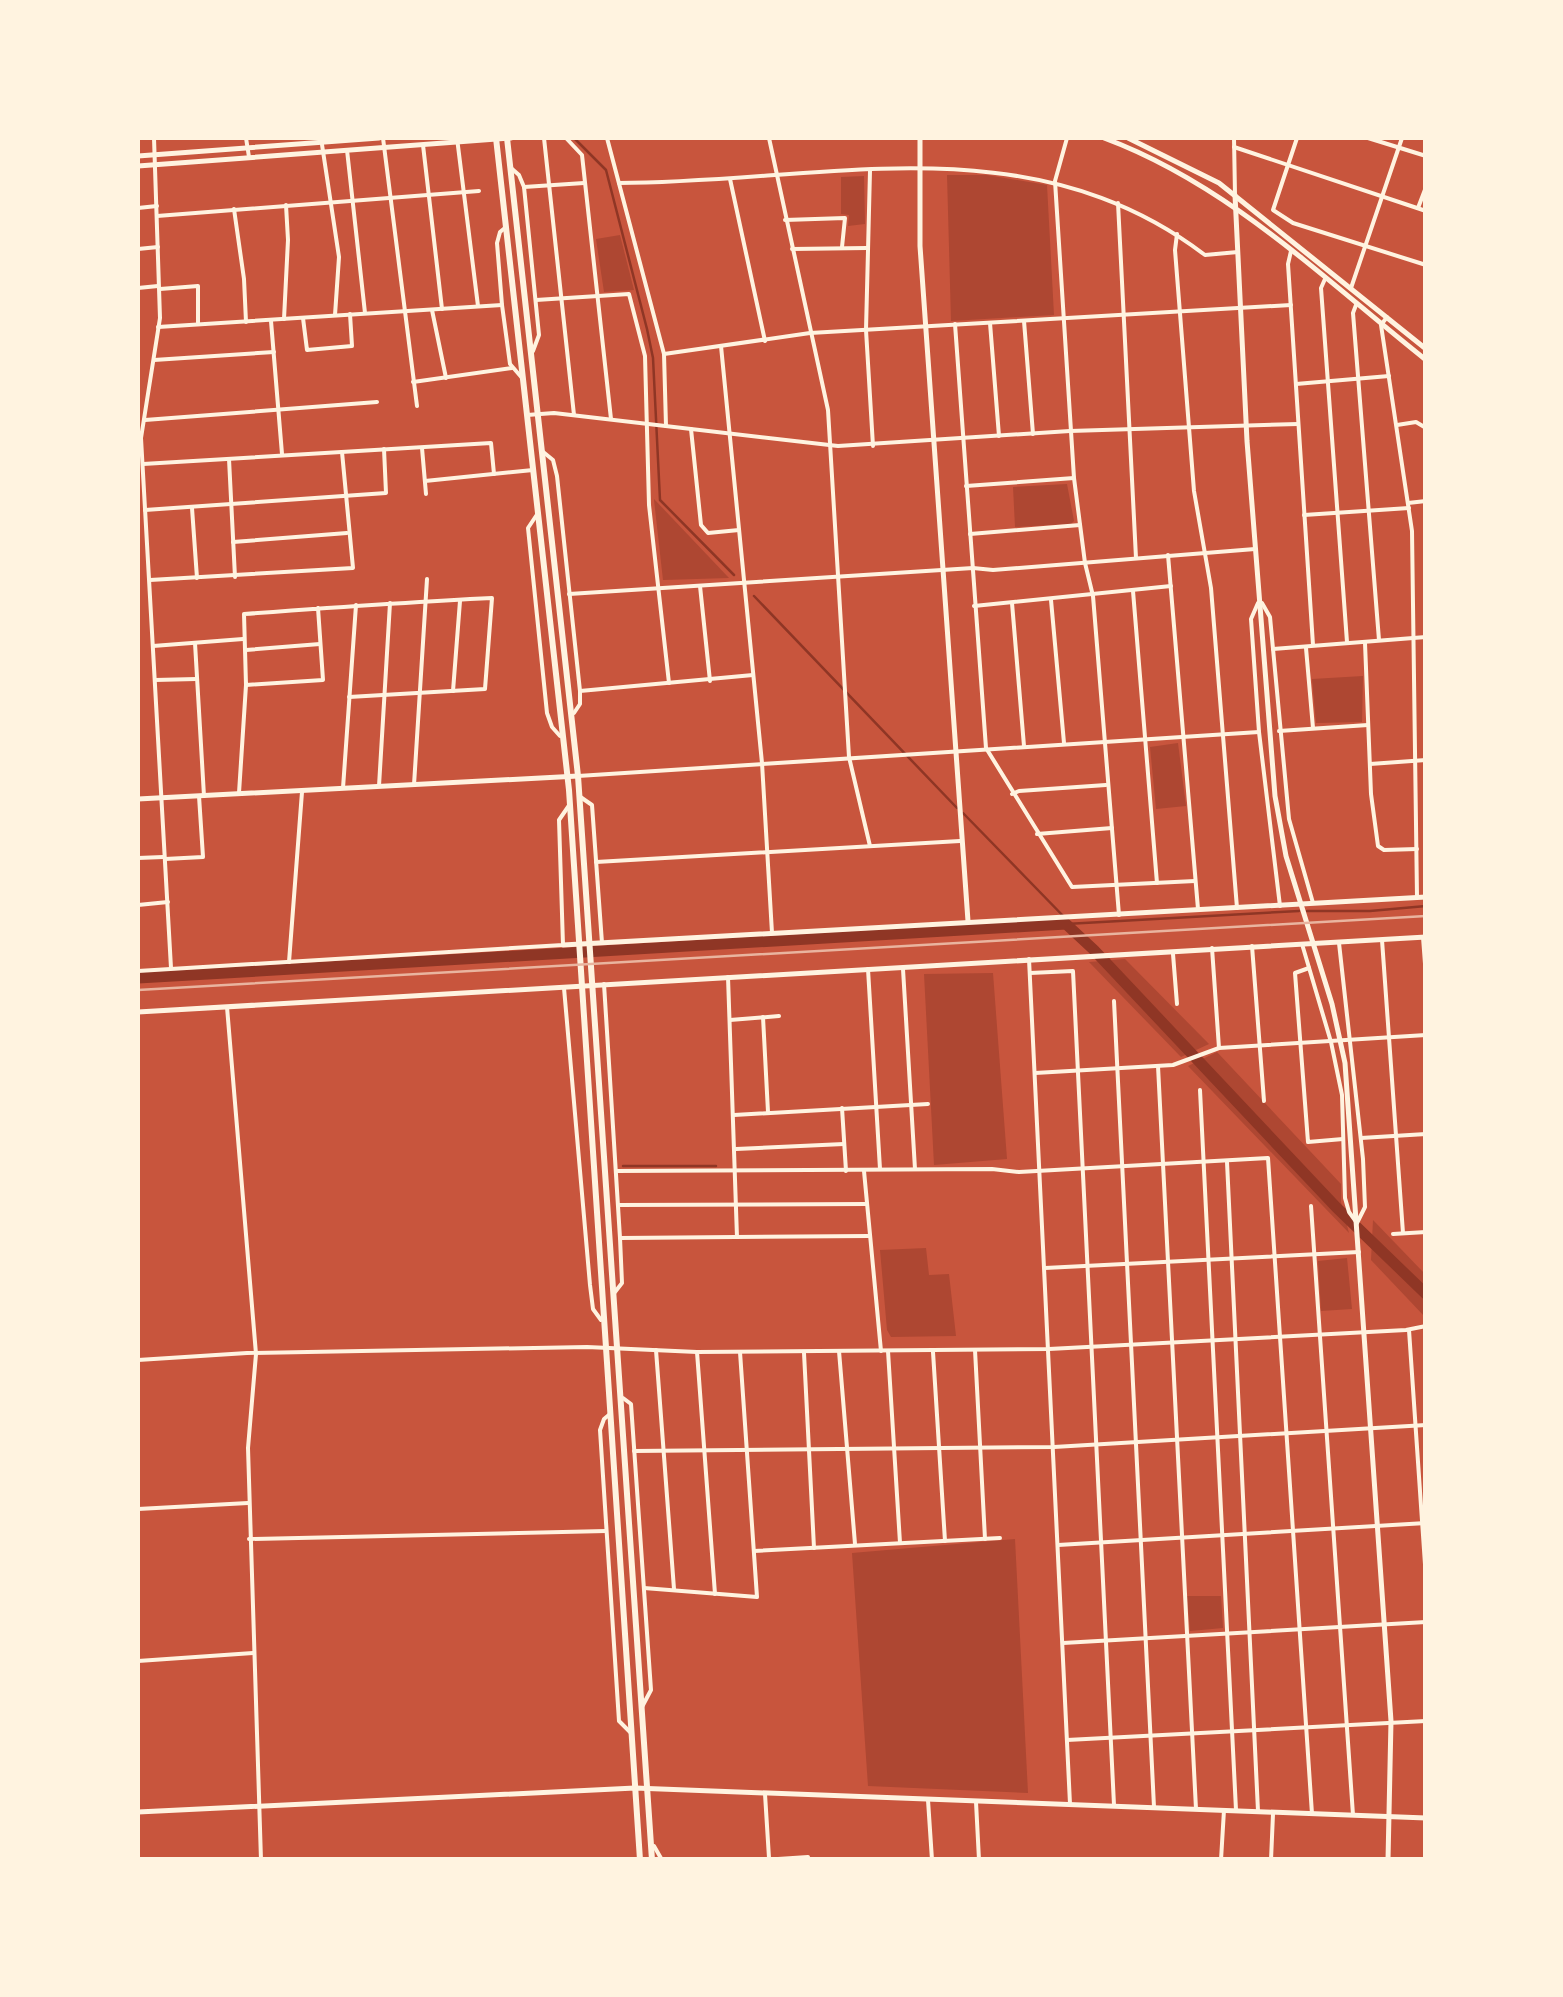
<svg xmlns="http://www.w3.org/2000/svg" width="1563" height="1997" font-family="'Open Sans',sans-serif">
  <rect width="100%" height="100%" fill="#c8553d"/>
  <!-- green -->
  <g fill="#ae4732">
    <polygon points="947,175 987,175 1047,185 1054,315 951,321"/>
    <polygon points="864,176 865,224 848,226 849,215 841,214 841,177"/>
    <polygon points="620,235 634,290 604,292 596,239"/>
    <polygon points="1067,484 1074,521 1071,524 1015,527 1013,487"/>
    <polygon points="654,500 654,499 729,578 663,580"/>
    <polygon points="1363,676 1362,722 1316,723 1312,679"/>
    <polygon points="1178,743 1186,806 1156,809 1150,747"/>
    <polygon points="1125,959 1209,1044 1181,1057 1089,962"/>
    <polygon points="993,973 1007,1159 934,1165 924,974"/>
    <polygon points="1217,1052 1341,1184 1341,1202 1349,1233 1188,1066"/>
    <polygon points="1373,1220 1425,1274 1425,1317 1371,1260"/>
    <polygon points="926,1248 929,1275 949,1274 956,1336 891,1337 887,1330 880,1250"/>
    <polygon points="1347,1258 1352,1309 1321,1311 1318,1261"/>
    <polygon points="1015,1539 1028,1793 868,1786 852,1553"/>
    <polygon points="1187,1596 1221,1596 1223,1628 1190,1631"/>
  </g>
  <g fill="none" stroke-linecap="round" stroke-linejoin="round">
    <!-- stream -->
    <g stroke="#8f3625" stroke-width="2.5">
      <polyline points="574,138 606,170 647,329 653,358 660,500 734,575"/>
      <polyline points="754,596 957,808"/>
      <polyline points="963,813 1070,923"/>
      <polyline points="1307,911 1370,911 1426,906"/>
      <polyline points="1066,924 1299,911"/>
      <polyline points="623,1166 716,1166"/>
    </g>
    <!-- river -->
    <polyline stroke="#8f3625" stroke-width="11" points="138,978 1066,924 1094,950 1336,1207 1426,1294"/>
    <!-- minor -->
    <g stroke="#fff3e0" stroke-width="4">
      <polyline points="154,138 160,318 141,438 171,968"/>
      <polyline points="246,138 249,157"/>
      <polyline points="321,138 339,257 335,315"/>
      <polyline points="383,138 417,406"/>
      <polyline points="457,138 478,306"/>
      <polyline points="544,138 574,415"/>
      <polyline points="566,138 582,155 611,419"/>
      <polyline points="607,138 664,354 666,426"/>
      <polyline points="769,138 828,410 849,757 870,846"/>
      <polyline points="1067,138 1055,181 1074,478 1085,563 1093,596 1119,915"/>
      <polyline points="1234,138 1235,195"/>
      <polyline points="1297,138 1273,210 1293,223 1426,265"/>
      <polyline points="1368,138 1426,156"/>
      <polyline points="423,145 442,309"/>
      <polyline points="1234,147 1426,211"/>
      <polyline points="347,150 365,313"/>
      <polyline points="511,168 519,175 524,187 539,335 533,351"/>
      <polyline points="870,171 866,330 873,446"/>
      <polyline points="730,179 765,341"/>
      <path d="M619 183C823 183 1027 120 1205 255L1238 252"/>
      <polyline points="524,187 584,183"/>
      <polyline points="1118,203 1136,558"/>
      <polyline points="138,208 157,206"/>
      <polyline points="1418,208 1426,187"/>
      <polyline points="234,209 244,279 246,322"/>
      <polyline points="157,216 479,191"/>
      <polyline points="785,220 845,218 842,247"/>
      <polyline points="506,227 500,232 497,243 502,305 510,364 523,379"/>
      <polyline points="1177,234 1175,250 1194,491 1211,588 1237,908"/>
      <polyline points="138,249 158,247"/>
      <polyline points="792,249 867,248"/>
      <polyline points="1291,251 1288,264 1313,645"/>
      <polyline points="1325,279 1321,288 1347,642"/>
      <polyline points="138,288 158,286"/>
      <polyline points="1351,288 1402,138"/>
      <polyline points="160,289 198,286 198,324"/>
      <polyline points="536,300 629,294 645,356 649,505 669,683"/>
      <polyline points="1356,305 1353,313 1379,640"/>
      <polyline points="432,310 446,378"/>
      <polyline points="1387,317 1381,325 1412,531 1417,897"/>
      <polyline points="303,318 307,350 352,346 350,314"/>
      <polyline points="284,319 288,240 286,205"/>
      <polyline points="271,321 282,454"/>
      <polyline points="1024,321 1033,434"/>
      <polyline points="990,323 999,436"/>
      <polyline points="955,324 986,748 1072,887 1195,881"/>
      <polyline points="158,327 502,305"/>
      <polyline points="721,346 762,763 772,933"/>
      <polyline points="664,354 810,333 1291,305"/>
      <polyline points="154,360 274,352"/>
      <polyline points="413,382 512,368"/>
      <polyline points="1296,384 1389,376"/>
      <polyline points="527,415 554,413 838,446 1070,431 1298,424"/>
      <polyline points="145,420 377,402"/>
      <polyline points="1397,425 1416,422 1426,428"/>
      <polyline points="691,429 701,525 708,533 739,530"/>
      <polyline points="422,448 426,494"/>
      <polyline points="542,451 553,460 557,476 580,691 580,704 574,713"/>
      <polyline points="229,459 235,577"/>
      <polyline points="143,464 491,443 494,474"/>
      <polyline points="425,481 533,470"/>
      <polyline points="966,486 1074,478"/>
      <polyline points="1408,503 1426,501"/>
      <polyline points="192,508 197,578"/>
      <polyline points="145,510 386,493 384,449"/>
      <polyline points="538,513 528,528 547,713 552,727 560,736"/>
      <polyline points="1304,515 1409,508"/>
      <polyline points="970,534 1080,525"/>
      <polyline points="233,542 347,533"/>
      <polyline points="1168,555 1198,909"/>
      <polyline points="150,580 353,568 342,452"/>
      <polyline points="700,586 710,681"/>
      <polyline points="1133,591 1157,883"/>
      <polyline points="569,594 973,568 993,570 1255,549"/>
      <polyline points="1051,600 1064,743"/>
      <polyline points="1012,603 1024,746"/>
      <polyline points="1258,603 1251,619 1259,732 1280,906"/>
      <polyline points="1262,603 1270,617 1289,819 1313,903"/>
      <polyline points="974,606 1171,586"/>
      <path d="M318 608 323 680 246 685 244 614C326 608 409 602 492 598L485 689 349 697"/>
      <polyline points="195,643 204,796"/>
      <polyline points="1365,643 1371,794 1378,846 1384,850 1417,849"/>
      <polyline points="153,646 243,639"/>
      <polyline points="1306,648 1313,728"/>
      <polyline points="1273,649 1426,637"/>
      <polyline points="246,650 320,644"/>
      <polyline points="155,680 196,679"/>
      <polyline points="453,691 460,601"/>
      <polyline points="580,691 753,675"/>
      <polyline points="1279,731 1368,725"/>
      <polyline points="1370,764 1426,760"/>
      <polyline points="578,776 1259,732"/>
      <polyline points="414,785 427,579"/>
      <polyline points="379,786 390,603"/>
      <polyline points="343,788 356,605"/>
      <polyline points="239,793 246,685"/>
      <polyline points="1012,794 1019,791 1106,785"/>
      <polyline points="579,796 592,805 602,943"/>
      <polyline points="1037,834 1112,828"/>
      <polyline points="138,858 163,857"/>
      <polyline points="165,859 203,857 199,796"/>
      <polyline points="596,862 960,841"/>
      <polyline points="138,905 168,902"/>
      <polyline points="1423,937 1426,977"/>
      <polyline points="1382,940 1403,1233"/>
      <polyline points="1302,944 1331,1042 1342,1095 1345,1198 1349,1212 1357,1223 1365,1207 1363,1159 1339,943"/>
      <polyline points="1252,946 1264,1101"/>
      <polyline points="1212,948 1219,1048"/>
      <polyline points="1173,954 1177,1004"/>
      <polyline points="1029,959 1070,1804"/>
      <polyline points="289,962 302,792"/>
      <polyline points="1309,968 1295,973 1308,1142 1343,1139"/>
      <polyline points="868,969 880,1169"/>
      <polyline points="903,969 915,1169"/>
      <polyline points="138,971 563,945 559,820 570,804"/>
      <polyline points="1030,973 1073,971 1114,1805"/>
      <polyline points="728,977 737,1237"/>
      <polyline points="604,984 620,1238 622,1283 615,1292"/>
      <polyline points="564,988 590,1285 593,1309 601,1320"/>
      <polyline points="1114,1001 1154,1807"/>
      <polyline points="227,1007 256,1354 248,1448 261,1860"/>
      <polyline points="763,1017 768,1112"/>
      <polyline points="730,1020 779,1016"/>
      <polyline points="1158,1066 1196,1809"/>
      <polyline points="1035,1073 1173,1065 1219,1048 1426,1035"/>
      <polyline points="1200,1090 1236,1810"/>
      <polyline points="842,1108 846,1171"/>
      <polyline points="734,1115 928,1104"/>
      <polyline points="1361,1138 1426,1134"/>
      <polyline points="736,1149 844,1144"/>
      <polyline points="1227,1162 1258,1811"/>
      <polyline points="616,1171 992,1169 1019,1172 1268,1158 1312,1814"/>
      <polyline points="864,1171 881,1351"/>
      <polyline points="619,1205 867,1204"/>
      <polyline points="1311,1206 1353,1815"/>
      <polyline points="1393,1234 1426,1232"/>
      <polyline points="620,1238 869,1236"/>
      <polyline points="1045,1268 1359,1252"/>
      <polyline points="1409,1330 1426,1579"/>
      <polyline points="656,1350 674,1589"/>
      <polyline points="975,1350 985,1539"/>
      <polyline points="839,1351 855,1544"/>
      <polyline points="888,1351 900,1543"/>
      <polyline points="697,1352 715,1594"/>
      <polyline points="933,1352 945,1541"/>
      <polyline points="804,1353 814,1548"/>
      <polyline points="138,1360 247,1353 587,1347 697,1352 1049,1349 1406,1330 1426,1326"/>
      <polyline points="623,1398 631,1404 651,1690 642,1707"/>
      <polyline points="610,1414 604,1419 600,1430 619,1721 631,1733"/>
      <polyline points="634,1451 1054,1447 1426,1425"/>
      <polyline points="138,1509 248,1503"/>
      <polyline points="249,1539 606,1531"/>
      <polyline points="1058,1545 1426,1523"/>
      <polyline points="754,1551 1000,1538"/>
      <polyline points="644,1588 757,1597 740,1352"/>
      <polyline points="1063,1643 1426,1622"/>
      <polyline points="138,1661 253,1653"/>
      <polyline points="1067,1740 1426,1721"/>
      <polyline points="765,1794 769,1858"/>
      <polyline points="928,1800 932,1860"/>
      <polyline points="976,1802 979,1860"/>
      <polyline points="654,1846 662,1860"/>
      <polyline points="763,1860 808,1857"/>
      <polyline points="1221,1860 1224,1810"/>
      <polyline points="1271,1860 1273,1814"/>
    </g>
    <!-- tertiary -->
    <g stroke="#fff3e0" stroke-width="5">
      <polyline points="920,138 920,246 968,921"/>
      <path d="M1104 138C1228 184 1324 279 1426 360"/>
      <polyline points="1128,138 1219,183 1426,349"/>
      <polyline points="138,156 379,138"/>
      <polyline points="138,166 511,138"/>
      <polyline points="1235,195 1247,441 1275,796 1286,856 1332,1004 1345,1063 1391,1721 1388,1860"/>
      <polyline points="138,799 578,776"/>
      <polyline points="563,945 1426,897"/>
      <polyline points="138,1012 1426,937"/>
    </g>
    <!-- secondary -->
    <polyline stroke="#fff3e0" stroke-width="5" points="138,1812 635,1788 1426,1818"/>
    <!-- primary -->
    <g stroke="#fff3e0" stroke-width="6">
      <polyline points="496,138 569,790 640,1860"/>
      <polyline points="507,138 578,776 652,1860"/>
    </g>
    <!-- rail -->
    <polyline stroke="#e9b49f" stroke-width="2.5" points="138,990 1426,916"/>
  </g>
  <!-- border -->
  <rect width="1563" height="1997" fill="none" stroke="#fff3e0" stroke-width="280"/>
</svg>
